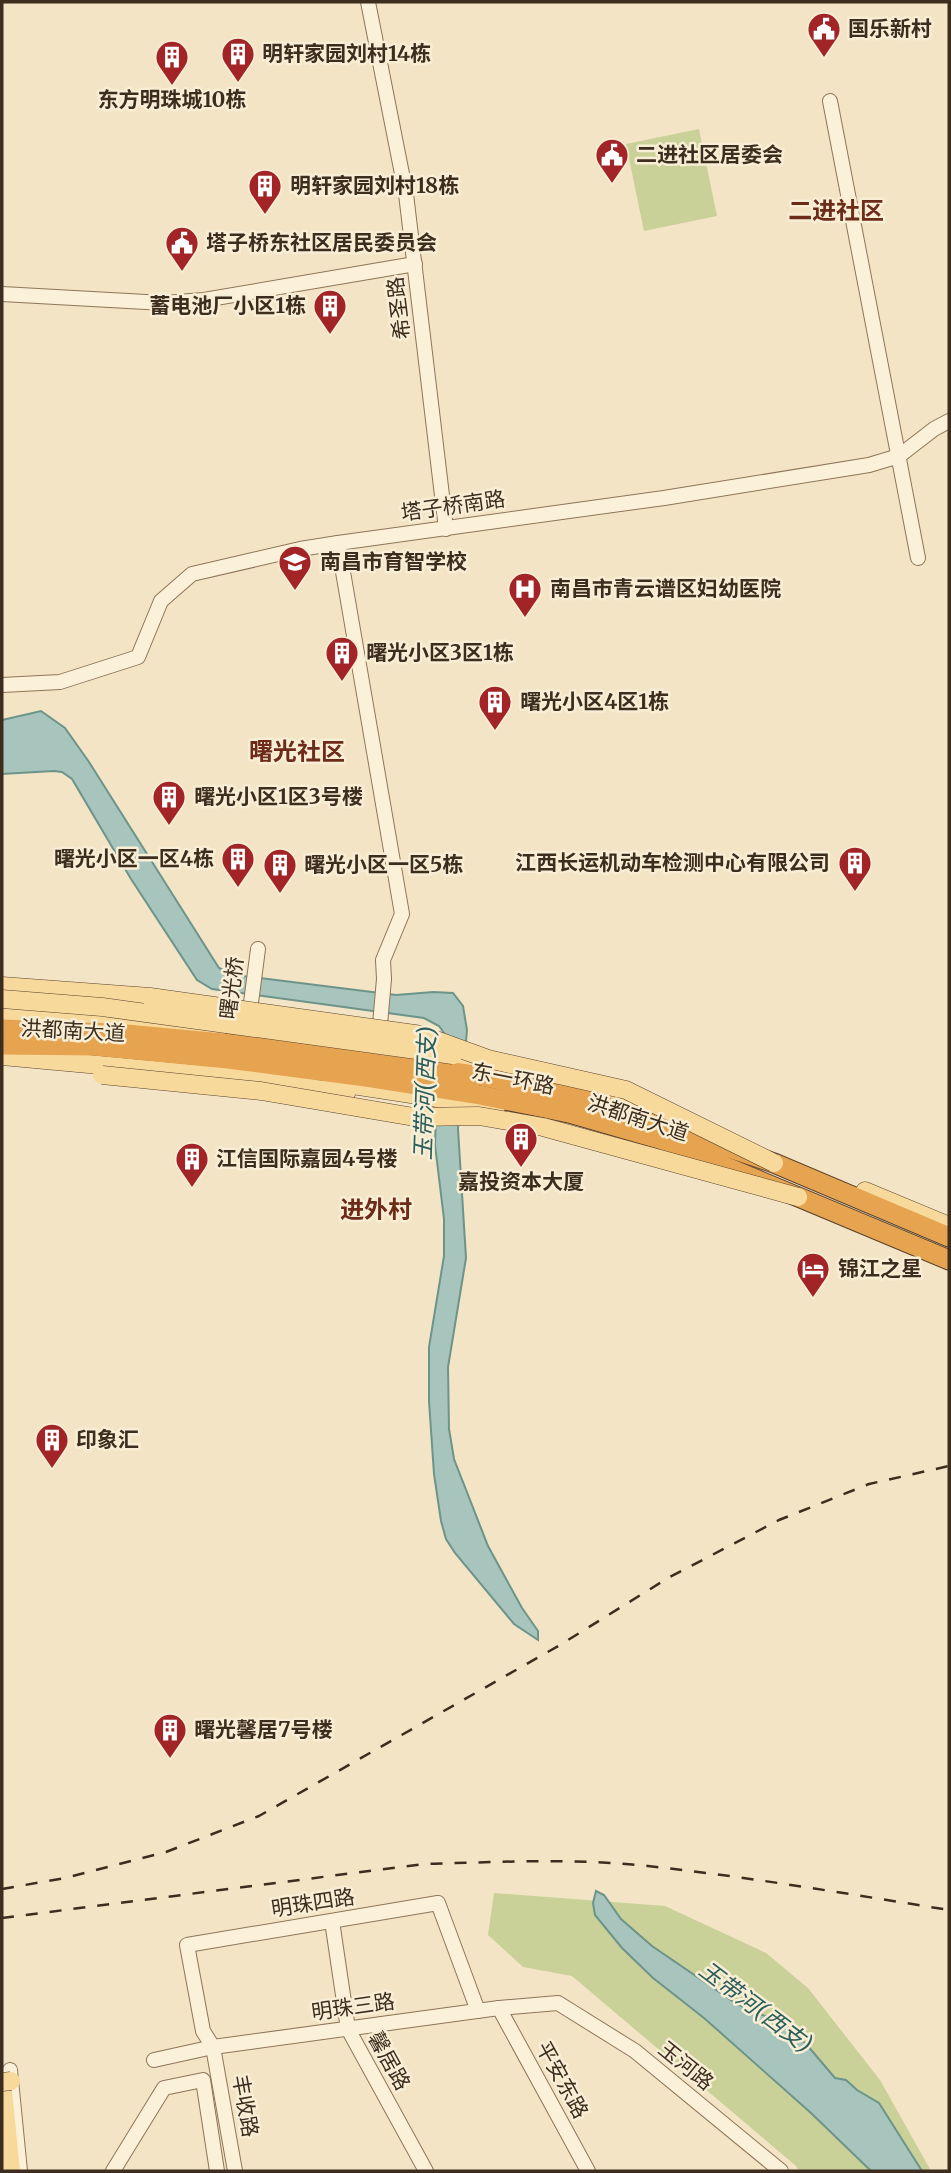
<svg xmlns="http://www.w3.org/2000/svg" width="951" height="2173" font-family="Merriweather,'Noto Sans SC',serif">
  <rect width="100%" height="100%" fill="#f2e4c5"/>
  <!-- green -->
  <g fill="#cad198">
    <polygon points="699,129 717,216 644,231 626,144"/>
    <polygon points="494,1893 665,1906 766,1953 808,1988 880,2080 931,2171 799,2171 796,2166 572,1976 523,1967 488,1935"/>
  </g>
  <!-- water -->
  <g fill="#a7c5bc" stroke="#6d948a" stroke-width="2">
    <polygon points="41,711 65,728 89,762 219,968 235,975 396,995 433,992 453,993 463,1006 467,1030 458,1129 466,1258 448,1367 449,1429 454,1459 488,1546 522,1608 538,1631 538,1640 514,1624 455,1553 446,1539 441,1521 434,1474 429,1401 429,1347 444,1256 444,1219 435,1145 436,1116 444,1033 439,1026 424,1018 212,989 197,980 131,879 72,779 62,772 54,771 2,774 2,720"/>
    <polygon points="596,1891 604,1895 621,1919 652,1946 737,2004 786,2025 807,2045 835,2078 846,2080 857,2090 879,2103 922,2171 871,2171 811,2113 704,2018 653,1978 622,1948 595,1915 593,1903"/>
  </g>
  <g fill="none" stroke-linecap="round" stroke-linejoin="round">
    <defs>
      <g id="minor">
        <polyline points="368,2 406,194 446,529"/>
        <polyline points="830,101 918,558"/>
        <polyline points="2,294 164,303 204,300 415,264"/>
        <polyline points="338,543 402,914 383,960 384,979 379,1036"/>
        <polyline points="2,685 60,682 138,657 161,601 192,574 300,549 338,543 664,498 869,465 899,456 934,429 949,421"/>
        <polyline points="249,1018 258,949"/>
        <polyline points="332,1921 348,2029 426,2171"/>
        <polyline points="499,2008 588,2171"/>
        <polyline points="154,2060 213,2047 499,2008 558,2003 635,2051 781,2171"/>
        <polyline points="10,2070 20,2171"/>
        <polyline points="113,2171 164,2088 203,2080 217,2171"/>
        <polyline points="235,2171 213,2047 203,2031 187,1945 438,1903 478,2011"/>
      </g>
      <g id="major">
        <polyline points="2,986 150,997"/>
        <polyline points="2,1013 217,1030"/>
        <polyline points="2,1056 273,1081 346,1094"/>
        <polyline points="436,1058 498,1068"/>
        <polyline points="333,1082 496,1107"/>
        <polyline points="586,1088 650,1108"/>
        <polyline points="865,1191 949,1226"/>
        <polyline points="2,2081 11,2171"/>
      </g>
      <g id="highway">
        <polyline points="2,1029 116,1033 299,1050 481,1076 582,1098 774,1163 949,1237"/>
        <polyline points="2,1045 94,1046 228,1059 366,1077 475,1094 569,1113 662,1140 949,1260"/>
      </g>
    </defs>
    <!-- minor casing -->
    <use href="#minor" stroke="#8e7559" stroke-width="16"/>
    <!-- major casing -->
    <use href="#major" stroke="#5c432e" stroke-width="19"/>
    <!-- highway casing -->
    <use href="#highway" stroke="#5c432e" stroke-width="21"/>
    <!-- minor -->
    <use href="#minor" stroke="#fbf1d9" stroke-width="14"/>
    <!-- major -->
    <use href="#major" stroke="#f7da9b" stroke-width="18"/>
    <!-- highway -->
    <use href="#highway" stroke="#e6a450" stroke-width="19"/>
    <!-- rail -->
    <g stroke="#3d2d1e" stroke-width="2.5" stroke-dasharray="12 12" stroke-linecap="butt">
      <polyline points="2,1889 65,1878 166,1852 259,1816 560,1645 668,1578 779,1520 869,1484 949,1466"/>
      <path d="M2 1918 424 1864C499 1862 574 1858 648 1866 749 1877 849 1894 949 1910"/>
    </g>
    <defs>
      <g id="major-bridge">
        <polyline points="150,997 422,1035 488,1059 626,1090 774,1163"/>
        <polyline points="2,999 102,1007 453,1055"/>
        <polyline points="102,1075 261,1091 414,1117 479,1116 543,1127 798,1197"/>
        <polyline points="2,2082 11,2081"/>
      </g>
    </defs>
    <!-- major-bridge casing -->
    <use href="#major-bridge" stroke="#5c432e" stroke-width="19" stroke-linecap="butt"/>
    <!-- major-bridge -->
    <use href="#major-bridge" stroke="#f7da9b" stroke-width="18"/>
  </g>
  <!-- icons -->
  <defs>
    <symbol id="civic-pin" viewBox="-11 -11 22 30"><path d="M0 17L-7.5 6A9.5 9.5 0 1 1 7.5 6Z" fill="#a22426" stroke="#f8eed5"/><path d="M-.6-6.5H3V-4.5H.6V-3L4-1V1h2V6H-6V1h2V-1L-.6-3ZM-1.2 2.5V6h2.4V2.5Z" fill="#fff"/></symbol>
    <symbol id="building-pin" viewBox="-11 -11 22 30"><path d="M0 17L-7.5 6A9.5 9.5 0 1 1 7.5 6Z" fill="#a22426" stroke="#f8eed5"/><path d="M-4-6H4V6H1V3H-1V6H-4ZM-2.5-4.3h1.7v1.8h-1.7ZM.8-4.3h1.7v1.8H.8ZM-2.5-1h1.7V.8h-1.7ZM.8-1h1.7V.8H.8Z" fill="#fff"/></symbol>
    <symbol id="school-pin" viewBox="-11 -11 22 30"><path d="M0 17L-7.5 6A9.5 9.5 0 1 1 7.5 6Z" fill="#a22426" stroke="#f8eed5"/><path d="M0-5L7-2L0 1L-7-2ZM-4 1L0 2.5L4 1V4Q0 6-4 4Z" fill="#fff"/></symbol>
    <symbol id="hospital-pin" viewBox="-11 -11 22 30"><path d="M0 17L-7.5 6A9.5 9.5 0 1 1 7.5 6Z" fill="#a22426" stroke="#f8eed5"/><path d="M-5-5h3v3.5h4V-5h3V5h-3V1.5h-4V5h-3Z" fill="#fff"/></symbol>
    <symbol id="hotel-pin" viewBox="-11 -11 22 30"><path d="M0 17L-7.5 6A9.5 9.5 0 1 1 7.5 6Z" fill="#a22426" stroke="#f8eed5"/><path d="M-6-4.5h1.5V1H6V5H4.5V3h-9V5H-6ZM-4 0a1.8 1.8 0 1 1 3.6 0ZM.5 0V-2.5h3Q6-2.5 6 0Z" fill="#fff"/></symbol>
  </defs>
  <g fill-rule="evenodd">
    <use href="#civic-pin" x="805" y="10" width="38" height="52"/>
    <use href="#building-pin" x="219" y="35" width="38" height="52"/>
    <use href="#building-pin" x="153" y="38" width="38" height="52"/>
    <use href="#civic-pin" x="593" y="136" width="38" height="52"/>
    <use href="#building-pin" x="246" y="167" width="38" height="52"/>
    <use href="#civic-pin" x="163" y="224" width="38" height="52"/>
    <use href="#building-pin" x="311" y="287" width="38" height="52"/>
    <use href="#school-pin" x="276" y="543" width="38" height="52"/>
    <use href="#hospital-pin" x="506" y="570" width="38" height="52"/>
    <use href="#building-pin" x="323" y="634" width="38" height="52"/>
    <use href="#building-pin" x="476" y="683" width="38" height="52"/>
    <use href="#building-pin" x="150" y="778" width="38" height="52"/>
    <use href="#building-pin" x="219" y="840" width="38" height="52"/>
    <use href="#building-pin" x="836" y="844" width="38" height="52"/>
    <use href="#building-pin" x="261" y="846" width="38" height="52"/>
    <use href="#building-pin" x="502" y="1120" width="38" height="52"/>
    <use href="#building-pin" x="173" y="1140" width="38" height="52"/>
    <use href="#hotel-pin" x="794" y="1250" width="38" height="52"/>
    <use href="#building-pin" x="33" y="1421" width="38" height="52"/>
    <use href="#building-pin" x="151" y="1711" width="38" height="52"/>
  </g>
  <g text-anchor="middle" stroke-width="5" stroke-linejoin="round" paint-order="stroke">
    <!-- poi labels -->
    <g font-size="21" font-weight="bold" fill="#3d2d1e" stroke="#f8eed5" text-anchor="start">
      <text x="848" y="36">国乐新村</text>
      <text x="262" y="61">明轩家园刘村14栋</text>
      <text x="172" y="107" text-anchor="middle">东方明珠城10栋</text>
      <text x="636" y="162">二进社区居委会</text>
      <text x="290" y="193">明轩家园刘村18栋</text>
      <text x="206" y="250">塔子桥东社区居民委员会</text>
      <text x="306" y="313" text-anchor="end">蓄电池厂小区1栋</text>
      <text x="320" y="569">南昌市育智学校</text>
      <text x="550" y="596">南昌市青云谱区妇幼医院</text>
      <text x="366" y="660">曙光小区3区1栋</text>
      <text x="520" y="709">曙光小区4区1栋</text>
      <text x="194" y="804">曙光小区1区3号楼</text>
      <text x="214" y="866" text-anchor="end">曙光小区一区4栋</text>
      <text x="830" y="870" text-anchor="end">江西长运机动车检测中心有限公司</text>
      <text x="304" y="872">曙光小区一区5栋</text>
      <text x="216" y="1166">江信国际嘉园4号楼</text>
      <text x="521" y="1189" text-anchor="middle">嘉投资本大厦</text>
      <text x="838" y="1276">锦江之星</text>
      <text x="76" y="1447">印象汇</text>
      <text x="194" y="1737">曙光馨居7号楼</text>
    </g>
    <!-- street labels -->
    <g font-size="21" fill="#3d2d1e" stroke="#f8eed5">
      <text transform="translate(399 308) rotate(-97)" y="7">希圣路</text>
      <text transform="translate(453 506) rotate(-8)" y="7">塔子桥南路</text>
      <text transform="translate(232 988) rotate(-83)" y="7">曙光桥</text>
      <text transform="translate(73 1031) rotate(3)" y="7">洪都南大道</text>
      <text transform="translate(513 1079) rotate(11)" y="7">东一环路</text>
      <text transform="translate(638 1118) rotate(18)" y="7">洪都南大道</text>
      <text transform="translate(313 1903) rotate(-9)" y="7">明珠四路</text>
      <text transform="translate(353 2007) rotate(-8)" y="7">明珠三路</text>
      <text transform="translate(389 2061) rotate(61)" y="7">馨居路</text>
      <text transform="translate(686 2066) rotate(39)" y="7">玉河路</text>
      <text transform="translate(562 2080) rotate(61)" y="7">平安东路</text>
      <text transform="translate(245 2106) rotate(80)" y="7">丰收路</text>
    </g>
    <!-- water labels -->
    <g font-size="23" font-style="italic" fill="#2c5e5b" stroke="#f8eed5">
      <text transform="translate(425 1093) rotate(-88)" y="8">玉带河(西支)</text>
      <text transform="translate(756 2007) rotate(37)" y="8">玉带河(西支)</text>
    </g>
    <!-- quarter labels -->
    <g font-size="24" font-weight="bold" fill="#6d2b1a" stroke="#f8eed5">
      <text x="836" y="219">二进社区</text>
      <text x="297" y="760">曙光社区</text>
      <text x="376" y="1218">进外村</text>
    </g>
  </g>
  <!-- border -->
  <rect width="951" height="2173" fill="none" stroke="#3d2d1e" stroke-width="7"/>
</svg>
